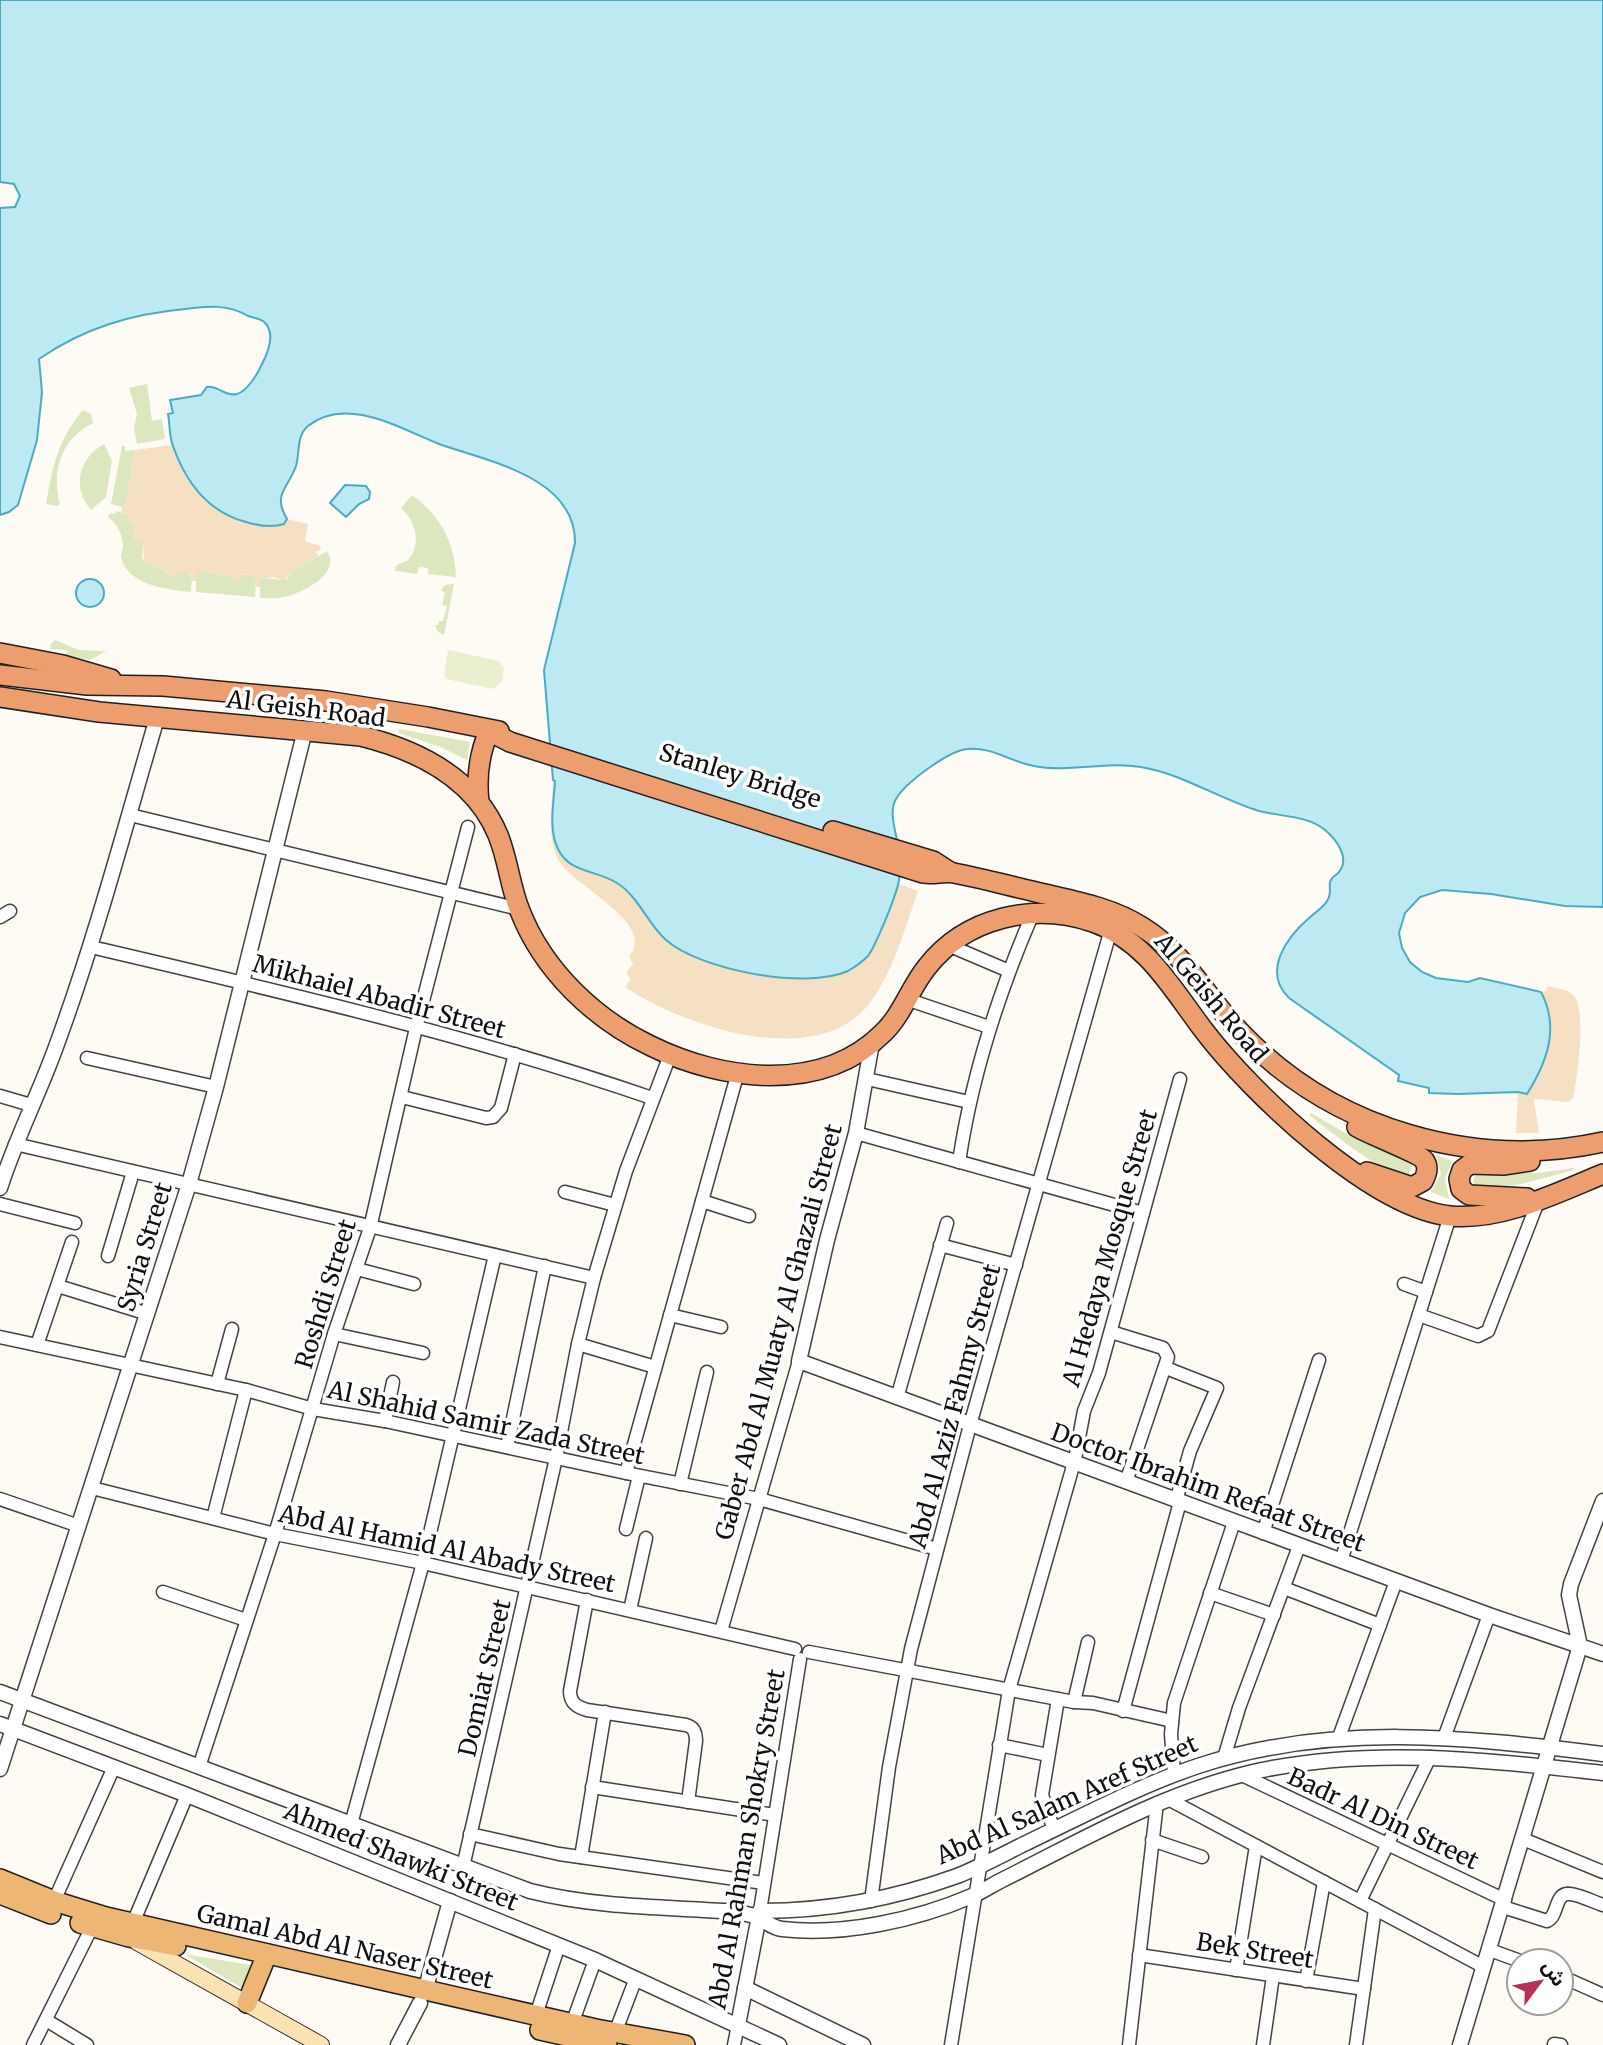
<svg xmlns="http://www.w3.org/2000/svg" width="1603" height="2045" font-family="Merriweather,'Noto Sans Arabic',serif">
  <rect width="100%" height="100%" fill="#fefaf4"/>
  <!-- green -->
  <g fill="#dce7bf">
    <polygon points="147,384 152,421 162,419 165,439 137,444 134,428 137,414 129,388"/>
    <path d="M83 410 91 414 93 423C61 439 51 471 60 504L57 506 46 504C53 466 57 441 83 410Z"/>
    <path d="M104 444 112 461 106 497 91 510C71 487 79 458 104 444Z"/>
    <polygon points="122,446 125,446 125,451 135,450 126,504 123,507 111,504"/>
    <path d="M412 495C440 515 455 543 456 577L428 574V568L419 567 417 574 395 571 396 566C401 562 405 563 409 559 422 543 415 520 401 508Z"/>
    <path d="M116 511 126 514 135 528 133 538 143 543 142 558 146 563 158 566 169 575 181 571 189 573 192 578 191 592C169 590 125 585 121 556 121 553 123 549 123 546 123 534 117 524 108 517L110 513 115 514Z"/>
    <path d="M327 551C341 573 306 591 288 596 279 599 269 598 260 598V579C270 576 278 582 287 579L291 572Z"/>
    <polygon points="199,571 228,575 235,582 242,575 251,575 256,579 255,597 196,592 196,574"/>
    <polygon points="454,584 444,635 438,632 435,625 438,625 439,621 443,621 447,606 442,605 445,593 441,590 445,585"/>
    <polygon points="55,640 79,650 106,651 90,660 66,656 67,650 51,649 50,645"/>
    <polygon points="399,729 470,742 467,760 441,747 398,733"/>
    <path d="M1311 1113 1354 1138 1406 1158 1412 1164 1410 1173C1405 1176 1406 1177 1400 1175 1374 1167 1331 1132 1309 1115Z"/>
    <polygon points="1436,1155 1452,1161 1445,1179 1449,1199 1431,1192 1441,1174"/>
    <polygon points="1573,1168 1574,1170 1521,1184 1482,1190 1476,1188 1473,1181 1477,1172 1538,1173"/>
    <polygon points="184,1954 256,1966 249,1992"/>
  </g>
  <!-- sand -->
  <g fill="#f6e0c4">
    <path d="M172 445C195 490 208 517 262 526 271 527 281 527 287 519L308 524 305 541 320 546 321 549 316 552 318 556 291 572 284 581 273 577 260 579V587H256V579L248 574 242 575 235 582 228 575 201 571 196 574V581H192L191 575C184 569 178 573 171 576L158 566 144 562 143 543 133 539 135 528 128 522 126 514 121 512 122 507 126 504 135 450Z"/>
    <path d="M553 780H555L553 824 557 848C566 855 576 867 587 871 599 876 610 877 621 886 636 897 643 913 654 927 677 955 711 963 744 971L866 957 872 949 899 884 918 891C905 928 890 983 863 1011 807 1068 681 1025 625 987L631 979 626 973 633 964 629 956C658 924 572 885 559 861 546 837 552 806 553 780Z"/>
    <path d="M1548 986C1556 988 1568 989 1574 996 1587 1012 1577 1078 1573 1099L1568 1102 1534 1099 1539 1133H1516L1518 1092 1527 1094C1548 1062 1560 1028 1541 992L1546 991Z"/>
  </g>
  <!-- pitch -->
  <polygon fill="#ebefd0" points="448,650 499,661 504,668 502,682 493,689 446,679 444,675"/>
  <!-- water -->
  <g fill="#bce9f2" stroke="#48adc4" stroke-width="2">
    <path d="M0 0H1603V907L1565 906 1491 894 1442 890 1420 897 1405 913 1399 933 1402 948 1410 962 1422 972 1436 978 1468 982 1480 978 1541 992C1560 1028 1547 1062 1527 1094L1518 1092 1458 1094 1429 1093V1088L1398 1081 1399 1075 1289 998C1262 972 1286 938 1309 918 1315 912 1323 908 1327 901 1332 894 1329 889 1330 882 1331 877 1334 877 1338 873 1351 859 1337 840 1325 830 1307 815 1281 817 1259 811 1219 799 1183 774 1141 767 1105 761 1069 773 1034 766 1011 762 990 746 967 749 948 751 905 783 896 799 887 814 899 838 899 855 900 863 901 872 899 880 897 894 876 945 868 956 862 962 855 967 848 971 805 990 700 970 666 940 647 923 639 897 617 883 597 870 569 873 558 849 548 829 554 802 555 781L553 780 544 670 575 543C576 477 487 461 439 444 401 429 347 395 308 426 296 436 300 453 296 466 288 489 272 494 287 519L284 524C271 528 259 526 246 522 208 512 186 483 173 446 169 437 170 424 168 414L173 413 170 400 201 395 207 387C218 385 225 397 237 394 247 391 257 375 261 366 268 353 277 332 263 321 258 318 253 318 248 316 228 304 208 306 185 309 131 314 84 328 39 359L42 392 37 440 18 505 9 512 0 515V208L15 207 20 196 14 184 0 182Z"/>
    <polygon points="345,485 366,486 370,492 369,499 359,504 346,517 330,503"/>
    <circle cx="90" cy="593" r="14"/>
  </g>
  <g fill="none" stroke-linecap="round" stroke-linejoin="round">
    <defs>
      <g id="minor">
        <polyline points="130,815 519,909"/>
        <polyline points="0,917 10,911"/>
        <polyline points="948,945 1009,971"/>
        <path d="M91 947C279 991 469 1035 652 1098"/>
        <polyline points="906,999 989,1027"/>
        <polyline points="87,1058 216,1087"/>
        <polyline points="867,1079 969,1102"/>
        <polyline points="0,1096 31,1105"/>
        <polyline points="402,1097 486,1118 493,1117 501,1108 515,1054"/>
        <polyline points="856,1133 1143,1213"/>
        <polyline points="15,1144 594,1278"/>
        <path d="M959 1162C972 1074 998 994 1033 913"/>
        <polyline points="565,1192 615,1205"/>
        <polyline points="702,1201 749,1216"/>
        <polyline points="0,1204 75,1223"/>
        <polyline points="940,1245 1016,1265"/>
        <polyline points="108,1256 133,1172"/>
        <polyline points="357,1269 414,1284"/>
        <polyline points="1404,1284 1426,1292"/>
        <polyline points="58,1286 148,1314"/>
        <polyline points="670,1315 721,1327"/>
        <polyline points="1419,1315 1478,1336 1488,1331 1539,1199"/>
        <polyline points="1111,1332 1163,1348 1168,1357 1126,1482"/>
        <polyline points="334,1334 423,1353"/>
        <polyline points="0,1337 246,1390 313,1409 385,1421 626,1473 759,1499 937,1549"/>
        <polyline points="578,1344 655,1367"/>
        <polyline points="37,1345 72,1242"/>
        <polyline points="1166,1368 1217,1388 1190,1451 1176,1501"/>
        <polyline points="217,1384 232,1329"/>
        <polyline points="897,1398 947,1223"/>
        <polyline points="385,1421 393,1382"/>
        <polyline points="507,1447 545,1266"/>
        <polyline points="626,1473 738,1072"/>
        <polyline points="680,1484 707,1372"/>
        <polyline points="92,1488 275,1534 423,1563 795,1649"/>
        <polyline points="0,1499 79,1526"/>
        <polyline points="213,1518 246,1390"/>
        <polyline points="626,1529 639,1476"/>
        <polyline points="1263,1533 1319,1360"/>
        <polyline points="1341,1561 1450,1216"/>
        <polyline points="1284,1588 1380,1625"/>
        <polyline points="163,1592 246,1620"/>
        <polyline points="1210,1593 1274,1615"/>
        <path d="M587 1600 570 1691C570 1703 577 1707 587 1710L686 1725C694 1727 696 1733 696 1741L688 1802"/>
        <polyline points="630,1610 646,1538"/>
        <polyline points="721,1631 799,1361"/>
        <polyline points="809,1652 1074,1702 1093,1703 1172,1721"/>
        <polyline points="1074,1702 1088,1642"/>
        <polyline points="1123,1711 1180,1502"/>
        <polyline points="1339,1737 1396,1581"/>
        <polyline points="1444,1738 1489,1615"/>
        <polyline points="999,1745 1048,1755"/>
        <polyline points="1224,1758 1239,1708 1299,1546"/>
        <polyline points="199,1767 275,1534 334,1334 370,1228 416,1028 468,827"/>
        <polyline points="1174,1774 1171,1734 1174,1703 1234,1522"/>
        <polyline points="1242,1775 1505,1900"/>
        <polyline points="592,1787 775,1815"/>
        <polyline points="1168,1799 1484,1967"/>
        <polyline points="351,1824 423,1563 495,1255"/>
        <polyline points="1054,1830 1042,1795 1058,1699"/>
        <polyline points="470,1834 559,1854 764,1883"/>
        <polyline points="1523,1839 1603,1872"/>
        <polyline points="1152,1840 1202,1857"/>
        <polyline points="581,1857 605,1712"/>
        <polyline points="463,1867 556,1458 578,1344 594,1278 626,1171 670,1055"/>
        <polyline points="54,1901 114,1767"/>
        <polyline points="871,1901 889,1767 911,1649 970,1425 1111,929"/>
        <polyline points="1360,1901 1430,1757"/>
        <path d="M1503 1907 1547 1921C1559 1916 1554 1892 1570 1894 1581 1895 1593 1902 1603 1905"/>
        <polyline points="760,1911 800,1659"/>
        <polyline points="133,1923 187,1795"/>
        <polyline points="1490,1950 1520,1961"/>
        <polyline points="1139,1955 1364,1989"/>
        <polyline points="1236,1970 1256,1846"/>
        <polyline points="1565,1978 1603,1995"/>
        <polyline points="1306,1981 1324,1882"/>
        <polyline points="536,2015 559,1945"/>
        <polyline points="46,2020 87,2045"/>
        <polyline points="572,2024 595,1960"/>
        <polyline points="615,2033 636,1978"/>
        <polyline points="1554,2044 1561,2045"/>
        <polyline points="33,2045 92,1927"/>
        <polyline points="734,2045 738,2025"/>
        <polyline points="951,2045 1009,1690 1075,1459 1084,1411 1099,1373 1180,1079"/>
        <polyline points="1129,2045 1157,1803"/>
        <polyline points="1263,2045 1273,1976"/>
        <polyline points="1356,2045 1375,1909"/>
      </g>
      <g id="tertiary">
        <polyline points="872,1043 856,1133 827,1240 799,1361 1489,1615 1603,1654"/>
        <path d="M0 1188C16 1138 40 1092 57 1044 96 937 125 827 157 718"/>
        <path d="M0 1692 530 1891C594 1907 659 1907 724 1911 735 1912 747 1913 757 1917 766 1921 772 1928 782 1929 843 1936 916 1920 972 1896 983 1891 992 1885 1002 1880 1084 1839 1163 1793 1253 1772 1369 1746 1486 1760 1603 1773"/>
        <polyline points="0,1724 187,1795 595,1960 779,2045"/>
        <polyline points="0,1769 189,1184 216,1087 305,730"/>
        <polyline points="745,1988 863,2045"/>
        <polyline points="425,1991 450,1901"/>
        <path d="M738 2025 760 1911C828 1911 893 1899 957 1876 980 1867 1002 1855 1024 1844 1081 1817 1138 1786 1198 1766 1331 1722 1468 1737 1603 1754"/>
        <polyline points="398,2045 420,2003"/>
        <polyline points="1460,2045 1580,1646 1569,1595 1571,1584 1603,1501"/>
      </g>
      <polyline id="secondary" points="137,1942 321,2045"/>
      <g id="primary">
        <polyline points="0,1879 54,1901 106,1917 596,2029 685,2045"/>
        <polyline points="0,1894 51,1914"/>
        <polyline points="80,1923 129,1937 176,1946"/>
        <polyline points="247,2003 267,1954"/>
        <polyline points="540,2030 607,2045"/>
      </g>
      <g id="trunk">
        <polyline points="0,653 63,665 111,679"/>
        <polyline points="0,675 87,685 163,686 326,701 428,717 499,731"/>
        <path d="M0 697 99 712 361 736C417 750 474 777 498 835 508 859 510 887 520 911 543 970 594 1019 651 1046 722 1081 822 1094 883 1033 902 1015 910 988 927 967 966 917 1034 902 1093 922 1147 941 1172 989 1205 1032 1251 1092 1372 1208 1450 1216 1501 1221 1557 1193 1603 1174"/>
        <path d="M489 731 510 742 923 873C934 875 944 871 954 873 980 878 1006 885 1032 891 1068 900 1110 906 1142 927 1185 953 1208 1000 1243 1035 1335 1130 1474 1170 1603 1142"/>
        <path d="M479 802C476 776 479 754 489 731"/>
        <polyline points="833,831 933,861 950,872"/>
        <path d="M1357 1127C1369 1134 1420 1154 1424 1160 1429 1167 1427 1174 1423 1181L1412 1187 1367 1172"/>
        <polyline points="1527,1198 1469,1195 1461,1189 1459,1179 1462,1170 1470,1164 1503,1165 1530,1161"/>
      </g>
    </defs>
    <!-- minor casing -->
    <use href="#minor" stroke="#434343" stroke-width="15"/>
    <!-- tertiary casing -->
    <use href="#tertiary" stroke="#434343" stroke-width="17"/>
    <!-- secondary casing -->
    <use href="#secondary" stroke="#323232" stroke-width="18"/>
    <!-- primary casing -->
    <use href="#primary" stroke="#212121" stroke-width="22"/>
    <!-- trunk casing -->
    <use href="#trunk" stroke="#212121" stroke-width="22"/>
    <!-- minor -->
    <use href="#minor" stroke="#fff" stroke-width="12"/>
    <!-- tertiary -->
    <use href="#tertiary" stroke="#fff" stroke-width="14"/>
    <!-- secondary -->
    <use href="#secondary" stroke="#f9e2b4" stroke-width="16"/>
    <!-- primary -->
    <use href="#primary" stroke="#eeb674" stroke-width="19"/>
    <!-- trunk -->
    <use href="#trunk" stroke="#ec9e6e" stroke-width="19"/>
  </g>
  <g text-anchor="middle" stroke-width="7" stroke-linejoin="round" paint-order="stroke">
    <!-- street labels -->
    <g font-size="24" fill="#101010" stroke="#fff">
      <text transform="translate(306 709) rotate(7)" y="8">Al Geish Road</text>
      <text transform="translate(740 776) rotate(17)" y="8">Stanley Bridge</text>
      <text transform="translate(379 997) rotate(15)" y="8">Mikhaiel Abadir Street</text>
      <text transform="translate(1211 998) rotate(50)" y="8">Al Geish Road</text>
      <text transform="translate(145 1247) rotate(-73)" y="8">Syria Street</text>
      <text transform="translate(1110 1248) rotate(-74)" y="8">Al Hedaya Mosque Street</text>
      <text transform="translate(326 1294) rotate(-73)" y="8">Roshdi Street</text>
      <text transform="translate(779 1332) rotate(-75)" y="8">Gaber Abd Al Muaty Al Ghazali Street</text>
      <text transform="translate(955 1406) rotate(-75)" y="8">Abd Al Aziz Fahmy Street</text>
      <text transform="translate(486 1423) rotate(12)" y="8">Al Shahid Samir Zada Street</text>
      <text transform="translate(1208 1488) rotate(20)" y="8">Doctor Ibrahim Refaat Street</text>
      <text transform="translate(447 1549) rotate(12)" y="8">Abd Al Hamid Al Abady Street</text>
      <text transform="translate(485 1678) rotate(-77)" y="8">Domiat Street</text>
      <text transform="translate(1067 1800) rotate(-24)" y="8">Abd Al Salam Aref Street</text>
      <text transform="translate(1383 1819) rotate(25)" y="8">Badr Al Din Street</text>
      <text transform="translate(747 1839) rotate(-80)" y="8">Abd Al Rahman Shokry Street</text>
      <text transform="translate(401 1857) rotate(22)" y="8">Ahmed Shawki Street</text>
      <text transform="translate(345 1947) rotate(13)" y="8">Gamal Abd Al Naser Street</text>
      <text transform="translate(1255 1951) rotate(9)" y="8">Bek Street</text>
    </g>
  </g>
  <!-- north arrow -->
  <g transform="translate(1540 1982) rotate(58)"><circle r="33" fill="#ffffff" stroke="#9f9f9f" stroke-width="2"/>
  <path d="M0-5L12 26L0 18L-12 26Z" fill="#b63255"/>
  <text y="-10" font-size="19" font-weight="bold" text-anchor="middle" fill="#101010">ش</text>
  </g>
</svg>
